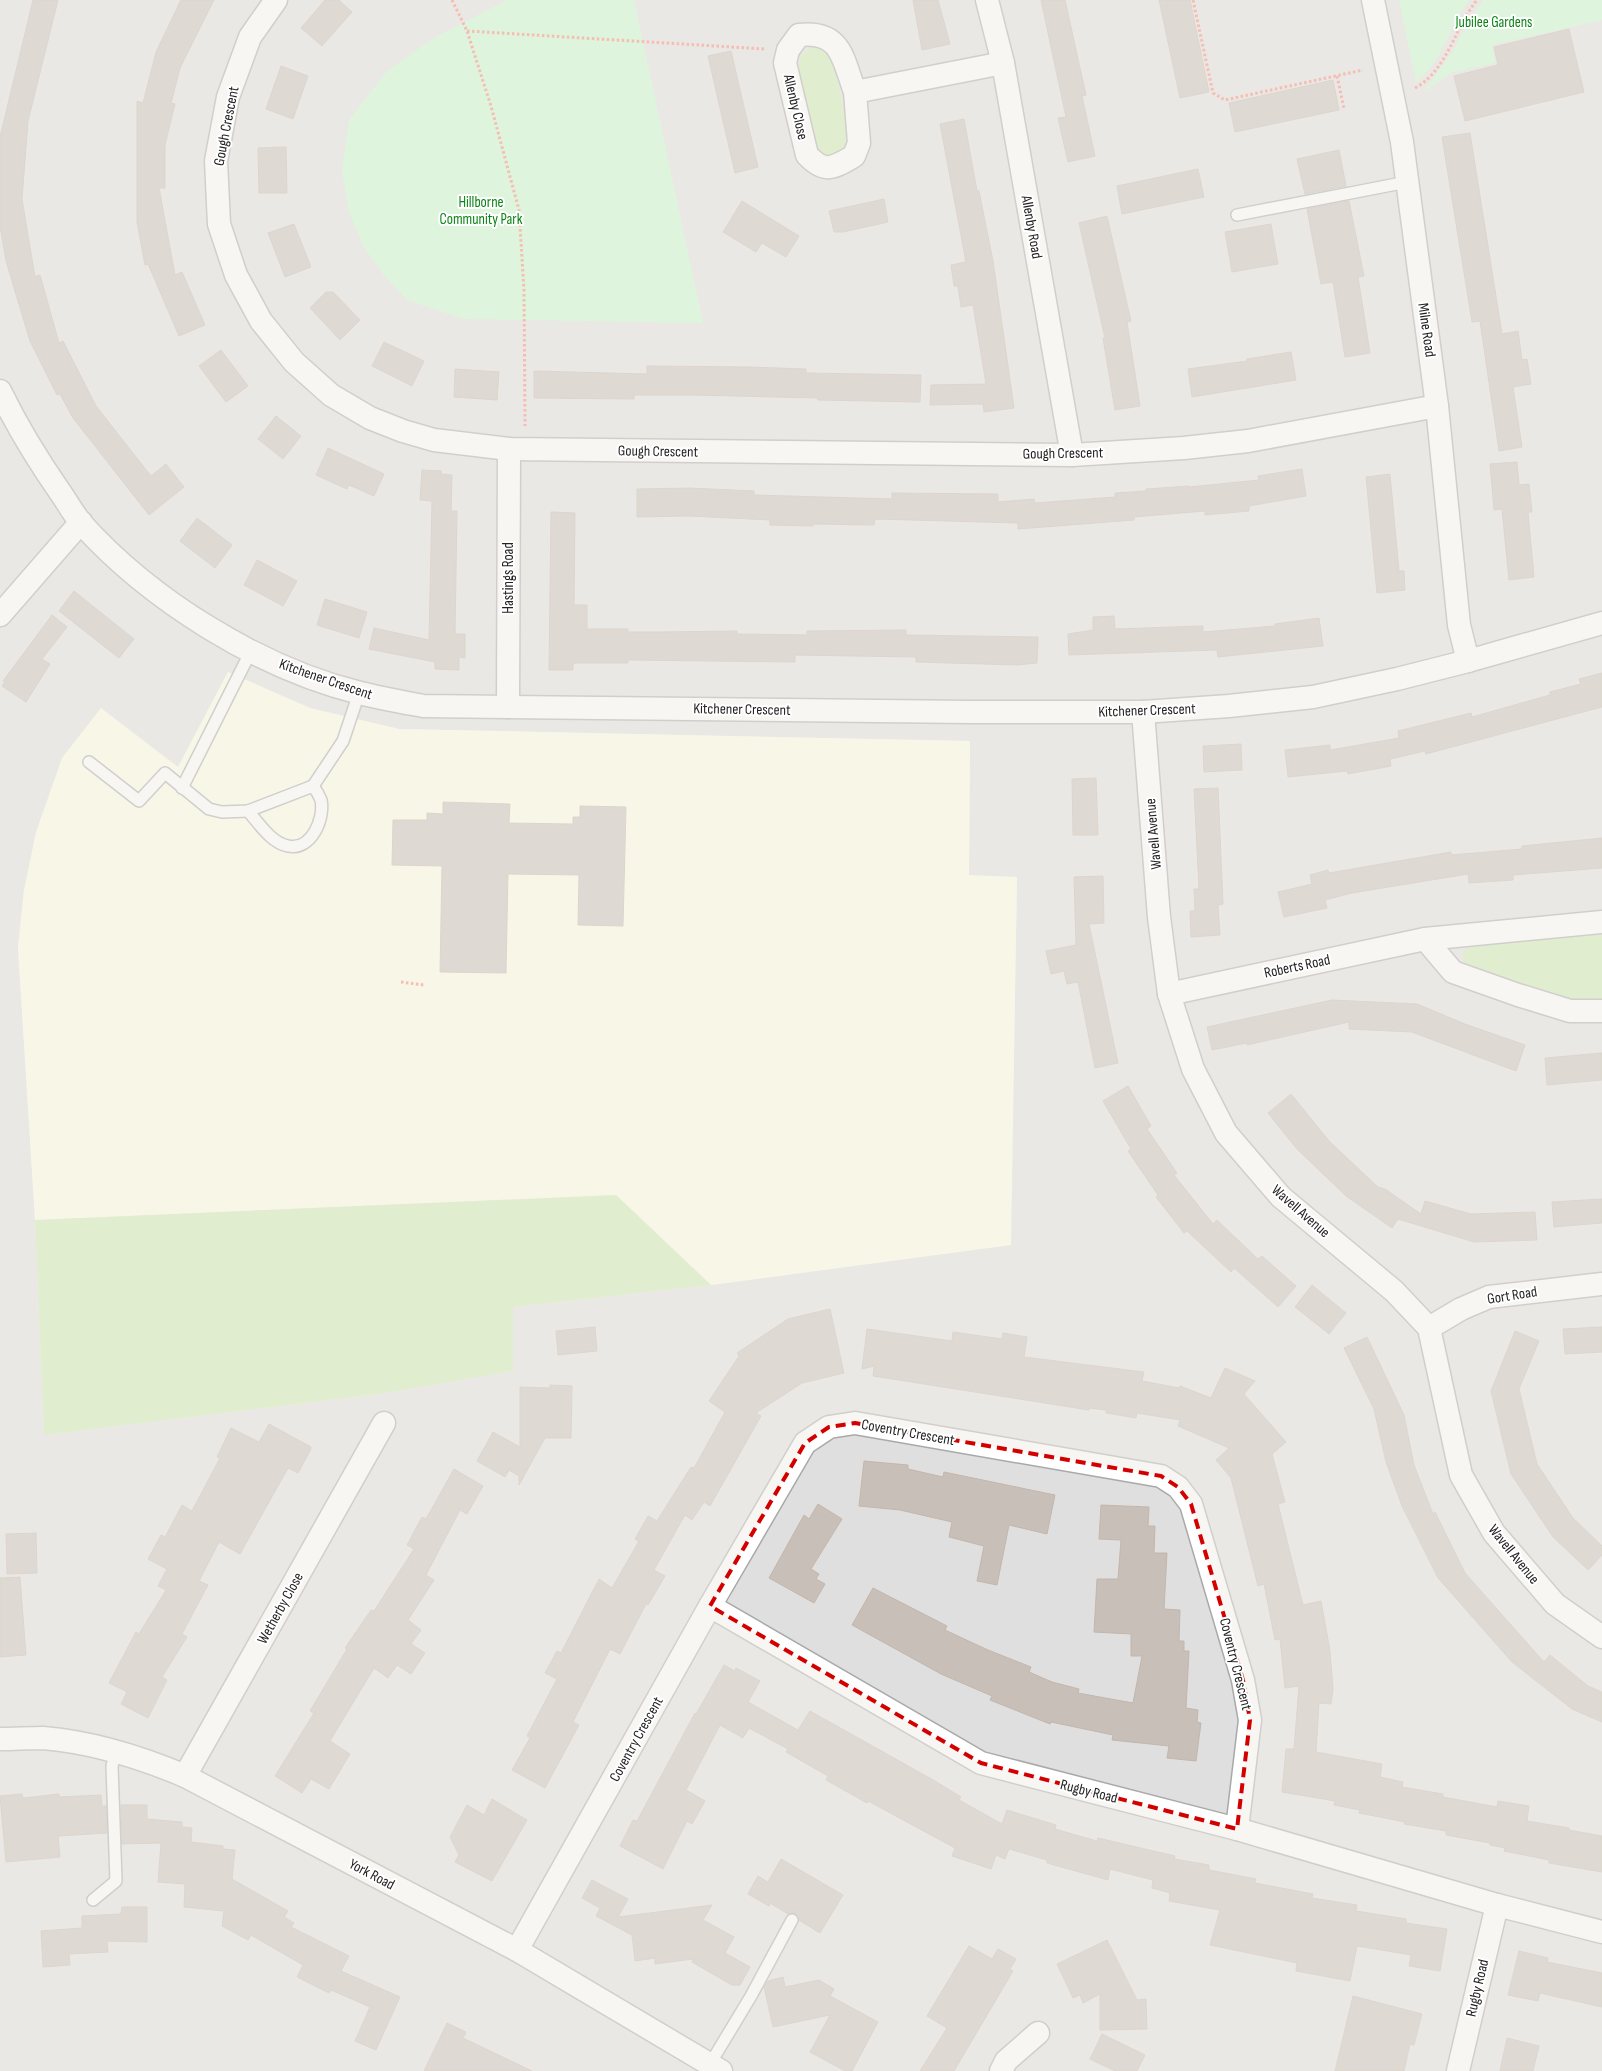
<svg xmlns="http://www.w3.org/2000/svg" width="1602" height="2071" font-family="'Sofia Sans Condensed',sans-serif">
  <rect width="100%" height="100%" fill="#f2efe9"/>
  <!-- residential -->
  <path fill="#e0dfdf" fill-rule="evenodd" d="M0 0H1602V2071H0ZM228 672 310 708 399 729 970 741 969 876 1017 878 1010 1245 711 1285 513 1307V1371L379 1394 44 1435 35 1220 18 948 24 890 178 767Z"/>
  <!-- education -->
  <polygon fill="#ffffe5" points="228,672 310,708 399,729 970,741 969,875 1017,877 1011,1245 711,1285 616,1195 35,1220 18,948 24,890 36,832 62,758 101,708 178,767"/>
  <!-- grass -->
  <g fill="#cdebb0">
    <path d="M812 47 824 49 833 59 848 128C850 143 845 153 829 156L816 151 797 71 801 55Z"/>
    <path d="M1602 934V1000L1570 1002 1467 968C1463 962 1460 952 1468 947 1479 940 1581 936 1602 934Z"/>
    <polygon points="616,1195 711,1285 513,1307 513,1371 379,1394 44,1435 35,1220"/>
  </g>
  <!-- park -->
  <g fill="#c8facc">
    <polygon points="507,0 634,0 703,323 464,319 407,300 383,274 363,246 349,212 342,171 349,120 387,71 434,38"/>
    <path d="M1399 0H1470C1447 27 1446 58 1416 82Z"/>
    <polygon points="1483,0 1602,0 1602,20 1492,45 1496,63 1451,73 1423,92 1454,50 1466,25"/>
  </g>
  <!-- building -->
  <g fill="#c7bfb8" stroke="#c4b6ab">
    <polygon points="33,0 58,0 28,121 22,199 35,277 40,275 59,343 63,341 96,406 151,476 166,464 184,487 149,515 73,418 60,394 57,395 30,341 6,261 0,226 0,137"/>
    <polygon points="181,0 214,0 180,68 171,103 175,104 165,145 165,188 159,188 175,275 182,272 205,325 179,336 148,264 145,265 137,222 137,101 143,103 156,52"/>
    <polygon points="325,0 339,0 352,12 322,46 301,28"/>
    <polygon points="913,0 938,0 950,44 922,50"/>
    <polygon points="1041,0 1065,0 1086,95 1082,96 1095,156 1068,162 1058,118 1066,117"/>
    <polygon points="1159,0 1190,0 1209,92 1180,98"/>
    <polygon points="1569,29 1584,92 1465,121 1454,76 1498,65 1494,47"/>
    <polygon points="731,51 758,167 735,173 708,56"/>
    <polygon points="281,66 308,76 293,119 266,109"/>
    <polygon points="1333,80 1339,110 1235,132 1229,103"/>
    <polygon points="964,119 977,191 979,191 993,261 1014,408 984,412 983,404 930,405 931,385 986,384 973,305 961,307 958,286 954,286 951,265 966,262 940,124"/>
    <polygon points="1470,133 1502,334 1518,331 1522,360 1527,359 1531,384 1513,387 1522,447 1499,451 1480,321 1472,322 1442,137"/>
    <polygon points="286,147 287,193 259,193 258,148"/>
    <polygon points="1339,150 1346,186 1305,194 1297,159"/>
    <polygon points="1198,169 1204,197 1122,214 1117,186"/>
    <polygon points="884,199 888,222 843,232 834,232 829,211"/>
    <polygon points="742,201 799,236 786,257 762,243 756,252 723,232"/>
    <polygon points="1349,201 1364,276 1358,277 1370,353 1345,357 1333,282 1321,284 1307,209"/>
    <polygon points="1107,216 1131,321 1127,322 1140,406 1115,410 1103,338 1105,338 1079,223"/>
    <polygon points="294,224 311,267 285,277 268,233"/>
    <polygon points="1271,224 1278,264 1232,272 1225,232"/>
    <polygon points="326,292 333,292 360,320 340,340 310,308"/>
    <polygon points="384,342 424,361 412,386 372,366"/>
    <polygon points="221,350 248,386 226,402 199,366"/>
    <polygon points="1291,352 1296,380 1192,397 1188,369 1247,361 1247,359"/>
    <polygon points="647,366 750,367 806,369 806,373 921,375 920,402 818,400 818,398 692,395 634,395 634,399 534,398 534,371 647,374"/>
    <polygon points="455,369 499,372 497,400 454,397"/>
    <polygon points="276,416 301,436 283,459 258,439"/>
    <polygon points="328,448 384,474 374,496 349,485 347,489 316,475"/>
    <polygon points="1517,462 1519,485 1529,484 1532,512 1528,512 1534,577 1509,580 1502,509 1494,510 1490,464"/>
    <polygon points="1302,469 1306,496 1249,506 1249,511 1205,515 1205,511 1134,517 1134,520 1018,529 1018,523 875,519 874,525 813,524 813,526 770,525 770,520 689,516 637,517 637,489 690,488 754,491 754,495 892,499 892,493 998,494 998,502 1034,499 1035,503 1115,497 1115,493 1146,491 1146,489 1189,486 1189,487 1259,480 1258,476"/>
    <polygon points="422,470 441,471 441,474 452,475 451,511 457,511 455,634 465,634 465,658 459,657 459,670 435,669 435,662 369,649 374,628 429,640 432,501 420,500"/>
    <polygon points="1390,474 1399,571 1404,571 1405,590 1377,593 1366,477"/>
    <polygon points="551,512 575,513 574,605 587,605 587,629 628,629 628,632 659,632 737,631 737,634 807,635 807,631 906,630 906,635 1038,637 1037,663 1017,665 916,662 916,657 795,655 795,662 628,660 628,663 573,663 573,670 549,670"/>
    <polygon points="197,518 232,545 215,568 180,541"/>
    <polygon points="257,560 297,581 283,606 244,585"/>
    <polygon points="74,591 134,639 119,658 59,611"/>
    <polygon points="325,599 367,612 359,638 317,625"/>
    <polygon points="52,615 67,627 42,659 50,664 26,702 2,686 5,682 3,681"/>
    <polygon points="1114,616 1115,629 1203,626 1203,632 1275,626 1275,624 1319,618 1323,646 1218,657 1217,650 1069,655 1068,634 1093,630 1093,617"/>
    <polygon points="1602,673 1602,707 1426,754 1425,751 1390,759 1391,766 1348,774 1347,771 1288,777 1285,750 1330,745 1330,750 1399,738 1398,731 1471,713 1472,717 1550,695 1550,692 1581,684 1579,679"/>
    <polygon points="1241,744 1242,770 1204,772 1203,746"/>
    <polygon points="1096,778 1098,835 1073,835 1072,779"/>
    <polygon points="1218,788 1223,904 1218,905 1220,935 1191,937 1190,911 1195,911 1194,889 1199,889 1194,789"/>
    <polygon points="443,802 510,804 509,823 573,824 573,817 580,817 580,806 626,807 623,926 578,925 579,875 508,874 506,973 440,972 442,866 392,865 393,820 427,820 427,813 443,814"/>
    <polygon points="1602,838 1602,868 1513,875 1513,880 1469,883 1468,874 1352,893 1325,900 1327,908 1284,917 1278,892 1312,884 1310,875 1328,870 1329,873 1451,852 1451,855 1522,849 1522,846"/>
    <polygon points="1103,876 1104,923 1089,924 1118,1063 1095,1068 1078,982 1067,984 1064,971 1051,974 1046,951 1076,945 1074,877"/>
    <polygon points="1332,1000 1417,1004 1465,1024 1525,1045 1516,1071 1412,1032 1349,1029 1349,1022 1247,1045 1247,1043 1212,1050 1207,1027"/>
    <polygon points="1602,1053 1602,1080 1547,1085 1545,1058"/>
    <polygon points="1128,1086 1151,1126 1147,1129 1177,1173 1174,1175 1213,1224 1217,1220 1258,1259 1262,1256 1296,1286 1278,1307 1234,1268 1231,1272 1187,1231 1184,1233 1156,1197 1158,1195 1128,1151 1131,1149 1103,1101"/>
    <polygon points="1291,1094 1330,1142 1378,1187 1385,1189 1421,1214 1425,1201 1471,1214 1535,1212 1537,1240 1474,1242 1398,1219 1392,1228 1346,1196 1297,1149 1268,1113"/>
    <polygon points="1602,1199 1602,1223 1554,1227 1552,1202"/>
    <polygon points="1312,1285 1346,1313 1329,1334 1295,1307"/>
    <polygon points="830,1309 844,1373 802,1383 756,1413 761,1416 710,1506 704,1502 692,1520 685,1515 654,1570 665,1576 648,1605 646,1604 620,1654 610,1649 573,1722 579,1725 545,1788 512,1770 530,1738 527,1736 557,1679 545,1673 557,1651 561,1653 599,1579 612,1588 639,1541 635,1539 648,1516 657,1521 691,1467 694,1468 725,1412 709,1401 739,1356 737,1353 788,1319"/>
    <polygon points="595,1327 597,1351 558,1355 556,1331"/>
    <polygon points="1602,1327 1602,1352 1565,1354 1563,1329"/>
    <polygon points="867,1329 952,1341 953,1332 1002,1339 1003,1333 1027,1337 1024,1357 1144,1372 1142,1381 1179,1388 1180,1386 1211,1398 1225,1368 1255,1381 1244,1394 1286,1442 1272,1454 1285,1502 1278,1504 1303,1605 1321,1601 1330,1651 1333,1689 1331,1704 1319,1703 1316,1752 1382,1764 1380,1777 1403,1782 1402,1787 1443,1794 1443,1797 1497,1807 1498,1801 1529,1806 1527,1821 1569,1828 1569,1830 1602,1836 1602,1872 1549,1863 1549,1860 1504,1851 1505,1848 1490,1845 1490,1843 1446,1835 1446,1831 1404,1824 1405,1822 1359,1813 1360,1810 1334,1805 1335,1801 1282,1792 1286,1749 1294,1749 1299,1686 1285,1688 1280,1639 1275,1640 1264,1584 1258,1586 1231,1478 1216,1460 1229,1448 1178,1426 1180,1420 1137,1413 1136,1418 1106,1413 1106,1410 1089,1408 1089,1410 873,1376 874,1366 862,1369"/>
    <polygon points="1515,1331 1539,1341 1519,1389 1537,1464 1573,1518 1602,1546 1602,1555 1588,1570 1553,1537 1511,1474 1491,1391"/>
    <polygon points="1367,1337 1404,1415 1414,1465 1433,1514 1435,1512 1465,1573 1544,1662 1550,1655 1588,1686 1602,1692 1602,1722 1572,1709 1512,1662 1438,1578 1402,1506 1386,1462 1374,1409 1344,1348"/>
    <polygon points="550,1385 572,1386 571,1438 545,1438 519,1485 519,1476 509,1470 505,1477 477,1461 493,1432 520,1447 520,1387 550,1388"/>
    <polygon points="269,1424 311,1447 310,1451 298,1473 288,1468 240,1554 219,1542 199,1581 208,1585 182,1634 187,1637 162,1677 167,1680 148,1718 121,1704 127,1692 109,1683 136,1632 139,1634 166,1590 158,1586 167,1569 148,1559 161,1535 165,1537 182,1505 192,1511 220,1458 217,1457 231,1428 259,1442"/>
    <polygon points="864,1461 908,1465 908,1469 943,1477 944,1472 1055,1495 1047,1534 1009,1525 997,1585 977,1581 984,1546 949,1537 952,1522 900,1510 859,1506"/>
    <polygon points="454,1469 483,1486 467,1514 460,1510 426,1575 434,1580 408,1620 421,1630 411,1644 425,1653 411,1674 397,1665 388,1678 374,1668 330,1741 350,1754 329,1789 311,1779 302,1793 275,1776 314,1713 310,1711 347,1649 345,1648 371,1610 374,1611 414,1549 407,1545 422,1517 426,1519"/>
    <polygon points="818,1504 842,1519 811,1569 819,1574 816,1579 825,1584 814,1603 769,1578 804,1515 809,1519"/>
    <polygon points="1101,1505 1149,1507 1148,1526 1155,1526 1154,1553 1167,1553 1164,1609 1180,1610 1179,1641 1184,1641 1184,1651 1189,1651 1186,1708 1198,1710 1197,1722 1201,1723 1196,1761 1167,1758 1169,1746 1112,1740 1113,1735 1051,1722 1050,1724 990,1700 992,1696 941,1674 852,1625 873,1588 947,1626 945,1630 988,1650 1031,1667 1029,1672 1052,1682 1079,1689 1078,1693 1133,1703 1142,1656 1131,1656 1131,1634 1094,1632 1097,1579 1118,1579 1121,1540 1099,1539"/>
    <polygon points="36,1533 37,1573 7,1574 6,1534"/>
    <polygon points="20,1577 26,1655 0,1657 0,1578"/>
    <polygon points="724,1665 735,1671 736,1668 760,1681 748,1702 798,1730 810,1711 935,1781 961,1797 959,1800 1002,1824 1007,1810 1056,1825 1055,1829 1097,1841 1098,1838 1175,1856 1174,1859 1209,1865 1209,1870 1256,1879 1255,1883 1313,1894 1312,1898 1357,1905 1356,1911 1406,1919 1406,1923 1447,1929 1440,1971 1409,1966 1411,1955 1357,1946 1350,1981 1296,1971 1297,1963 1210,1945 1220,1910 1169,1901 1170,1893 1152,1888 1153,1880 1110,1869 1108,1880 1047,1863 1047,1860 1009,1849 1005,1859 996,1855 991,1869 952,1856 955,1848 868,1801 867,1803 826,1780 828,1776 786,1752 788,1749 749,1728 743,1738 720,1725 686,1790 705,1801 692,1824 687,1821 663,1869 620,1846 633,1820 637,1821 695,1713 696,1714"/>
    <polygon points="22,1794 23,1798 59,1794 59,1797 101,1795 102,1806 106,1806 107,1833 58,1836 60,1857 6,1862 0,1796"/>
    <polygon points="492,1799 527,1820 492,1881 455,1862 459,1855 450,1837 467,1805 484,1815"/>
    <polygon points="121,1805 147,1805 147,1819 182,1822 182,1827 192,1828 191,1842 223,1846 223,1849 235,1850 232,1879 288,1911 284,1917 294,1923 291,1927 349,1956 341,1971 400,1997 376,2050 355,2041 370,2007 331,1990 329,1993 297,1977 303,1965 251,1935 248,1940 222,1926 224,1911 184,1907 185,1884 158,1882 161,1843 122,1844"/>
    <polygon points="781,1859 843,1895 820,1933 799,1920 795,1913 788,1914 770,1903 769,1906 748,1894 758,1876 768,1882"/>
    <polygon points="592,1880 628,1899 618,1917 712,1905 703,1920 734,1937 725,1953 750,1967 740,1985 732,1985 692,1962 693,1959 655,1964 655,1958 635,1961 632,1935 596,1916 600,1908 582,1898"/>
    <polygon points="122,1907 147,1907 147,1942 107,1941 108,1952 69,1954 70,1965 43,1967 41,1931 82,1928 82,1916 121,1914"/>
    <polygon points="1107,1940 1137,2000 1146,1999 1147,2029 1100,2030 1100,1994 1083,2003 1080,1995 1073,1998 1057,1964"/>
    <polygon points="969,1946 992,1959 998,1949 1016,1959 1010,1969 1013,1971 954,2071 920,2071 947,2028 927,2016"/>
    <polygon points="1519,1951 1548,1958 1547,1962 1602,1973 1602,2007 1540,1993 1538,2001 1508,1995"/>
    <polygon points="783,1977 785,1987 819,1980 834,1989 830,1996 878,2022 852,2071 845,2071 810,2052 830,2015 773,2027 764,1987 768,1981"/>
    <polygon points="1353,1996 1422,2014 1414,2045 1410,2044 1404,2071 1335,2071"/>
    <polygon points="447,2023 466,2032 463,2038 532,2071 424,2071"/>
    <polygon points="1102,2034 1145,2055 1137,2071 1115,2071 1090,2059"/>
    <polygon points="1507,2038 1539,2046 1533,2071 1500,2071"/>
  </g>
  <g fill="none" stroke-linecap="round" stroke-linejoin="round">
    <defs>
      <g id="lane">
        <polyline points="1237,215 1407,182"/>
        <polyline points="89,762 139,801 165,773 209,809 222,812 248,811 313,786 343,741 359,693"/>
        <polyline points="182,788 251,651"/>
        <path d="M248 811C258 822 271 843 288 846 311 851 325 819 321 800 319 795 316 790 313 786"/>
        <polyline points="93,1900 116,1881 112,1766 116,1752"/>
        <polyline points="710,2064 751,1996 792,1920"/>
      </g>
      <g id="street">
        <polyline points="276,0 250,37 228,97 216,161 219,224 236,275 261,321 294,362 331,395 370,418 403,431 434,440 509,449 1072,455 1184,448 1248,441 1437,406"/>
        <polyline points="987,0 1003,63 1072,455"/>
        <polyline points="1373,0 1402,142 1437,406 1459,625 1468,661"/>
        <path d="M855 92C843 60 842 30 799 35L788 50 785 63 807 155C825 174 833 168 854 156L859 143 855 92 1003 63"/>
        <path d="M0 391C17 426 37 459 60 492 67 502 73 513 81 523 150 600 259 668 360 693 380 698 402 702 423 706L971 712H1143L1229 706 1313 697 1397 679 1468 661 1602 623"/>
        <polyline points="0,615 81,522"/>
        <polyline points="508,707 509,449"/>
        <polyline points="1143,712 1159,917 1169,994 1193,1069 1226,1133 1281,1197 1394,1291 1429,1328 1461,1475 1494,1533 1555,1604 1602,1637"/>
        <polyline points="1425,939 1453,972 1518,995 1570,1011 1602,1011"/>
        <polyline points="1169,994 1425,939 1602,922"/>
        <polyline points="1429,1328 1461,1309 1489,1297 1602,1284"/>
        <polyline points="710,1606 981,1763 1237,1829 1497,1905 1602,1932"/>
        <path d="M0 1739C14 1739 29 1738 43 1738 92 1742 140 1757 185 1776L517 1950 721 2071"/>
        <polyline points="185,1776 384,1423"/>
        <polyline points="517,1950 710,1606 805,1443 829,1427 855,1423 1161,1476 1178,1487 1191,1504 1243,1680 1250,1720 1237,1829"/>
        <polyline points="1001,2071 1006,2061 1038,2033"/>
        <polyline points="1458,2071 1497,1905"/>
      </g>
    </defs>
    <!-- lane casing -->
    <use href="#lane" stroke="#a9a9a9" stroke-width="14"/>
    <!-- street casing -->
    <use href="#street" stroke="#a9a9a9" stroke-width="25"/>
    <!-- path -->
    <g stroke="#fa8072" stroke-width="3" stroke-dasharray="2.5 2.5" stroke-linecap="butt">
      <polyline points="452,0 467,31 491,106 519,210 524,290 525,426"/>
      <polyline points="1193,0 1213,93 1225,100 1363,70"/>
      <polyline points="467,31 765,49"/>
      <polyline points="1337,76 1344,109"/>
      <path d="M1415 88C1447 71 1455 27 1477 0"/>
      <polyline points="401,982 424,985"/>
    </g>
    <!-- lane -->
    <use href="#lane" stroke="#fff" stroke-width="11"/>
    <!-- street -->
    <use href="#street" stroke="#fff" stroke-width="22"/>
  </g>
  <!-- marked area -->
  <path d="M0 0H1602V2071H0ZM855 1423 1161 1476 1178 1487 1191 1504 1243 1680 1250 1720 1237 1829 981 1763 710 1606 805 1443 829 1427Z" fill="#f2efe9" fill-opacity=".55" fill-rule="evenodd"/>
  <path fill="none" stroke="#d40000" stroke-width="4" stroke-dasharray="10 6" stroke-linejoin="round" d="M855 1423 1161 1476 1178 1487 1191 1504 1243 1680 1250 1720 1237 1829 981 1763 710 1606 805 1443 829 1427Z"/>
  <g text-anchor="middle" stroke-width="4" stroke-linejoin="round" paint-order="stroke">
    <!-- park labels -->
    <g font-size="15" fill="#0c8416" stroke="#fff">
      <text x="1494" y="27">Jubilee Gardens</text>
      <text x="481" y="207">Hillborne<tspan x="481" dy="17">Community Park</tspan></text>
    </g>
    <!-- street labels -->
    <g font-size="15" fill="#222" stroke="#fff">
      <text transform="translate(796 107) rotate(77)" y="5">Allenby Close</text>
      <text transform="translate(226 126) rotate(-79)" y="5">Gough Crescent</text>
      <text transform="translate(1032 227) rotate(80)" y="5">Allenby Road</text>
      <text transform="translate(1427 330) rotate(82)" y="5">Milne Road</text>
      <text transform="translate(658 451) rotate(1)" y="5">Gough Crescent</text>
      <text transform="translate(1063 453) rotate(-1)" y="5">Gough Crescent</text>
      <text transform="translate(508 578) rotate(-90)" y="5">Hastings Road</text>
      <text transform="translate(326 679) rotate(19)" y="5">Kitchener Crescent</text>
      <text transform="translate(742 709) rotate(1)" y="5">Kitchener Crescent</text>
      <text transform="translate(1147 710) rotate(-2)" y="5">Kitchener Crescent</text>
      <text transform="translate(1153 834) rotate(-95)" y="5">Wavell Avenue</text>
      <text transform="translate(1297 966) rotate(-12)" y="5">Roberts Road</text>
      <text transform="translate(1301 1211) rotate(41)" y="5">Wavell Avenue</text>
      <text transform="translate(1512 1295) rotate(-9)" y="5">Gort Road</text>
      <text transform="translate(908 1432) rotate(10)" y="5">Coventry Crescent</text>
      <text transform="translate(1514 1554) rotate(51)" y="5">Wavell Avenue</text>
      <text transform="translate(280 1608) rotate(-61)" y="5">Wetherby Close</text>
      <text transform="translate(1236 1664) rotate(76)" y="5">Coventry Crescent</text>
      <text transform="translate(636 1739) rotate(-61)" y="5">Coventry Crescent</text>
      <text transform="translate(1089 1791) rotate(14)" y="5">Rugby Road</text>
      <text transform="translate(372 1874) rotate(28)" y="5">York Road</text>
      <text transform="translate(1477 1988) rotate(-77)" y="5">Rugby Road</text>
    </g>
  </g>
</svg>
